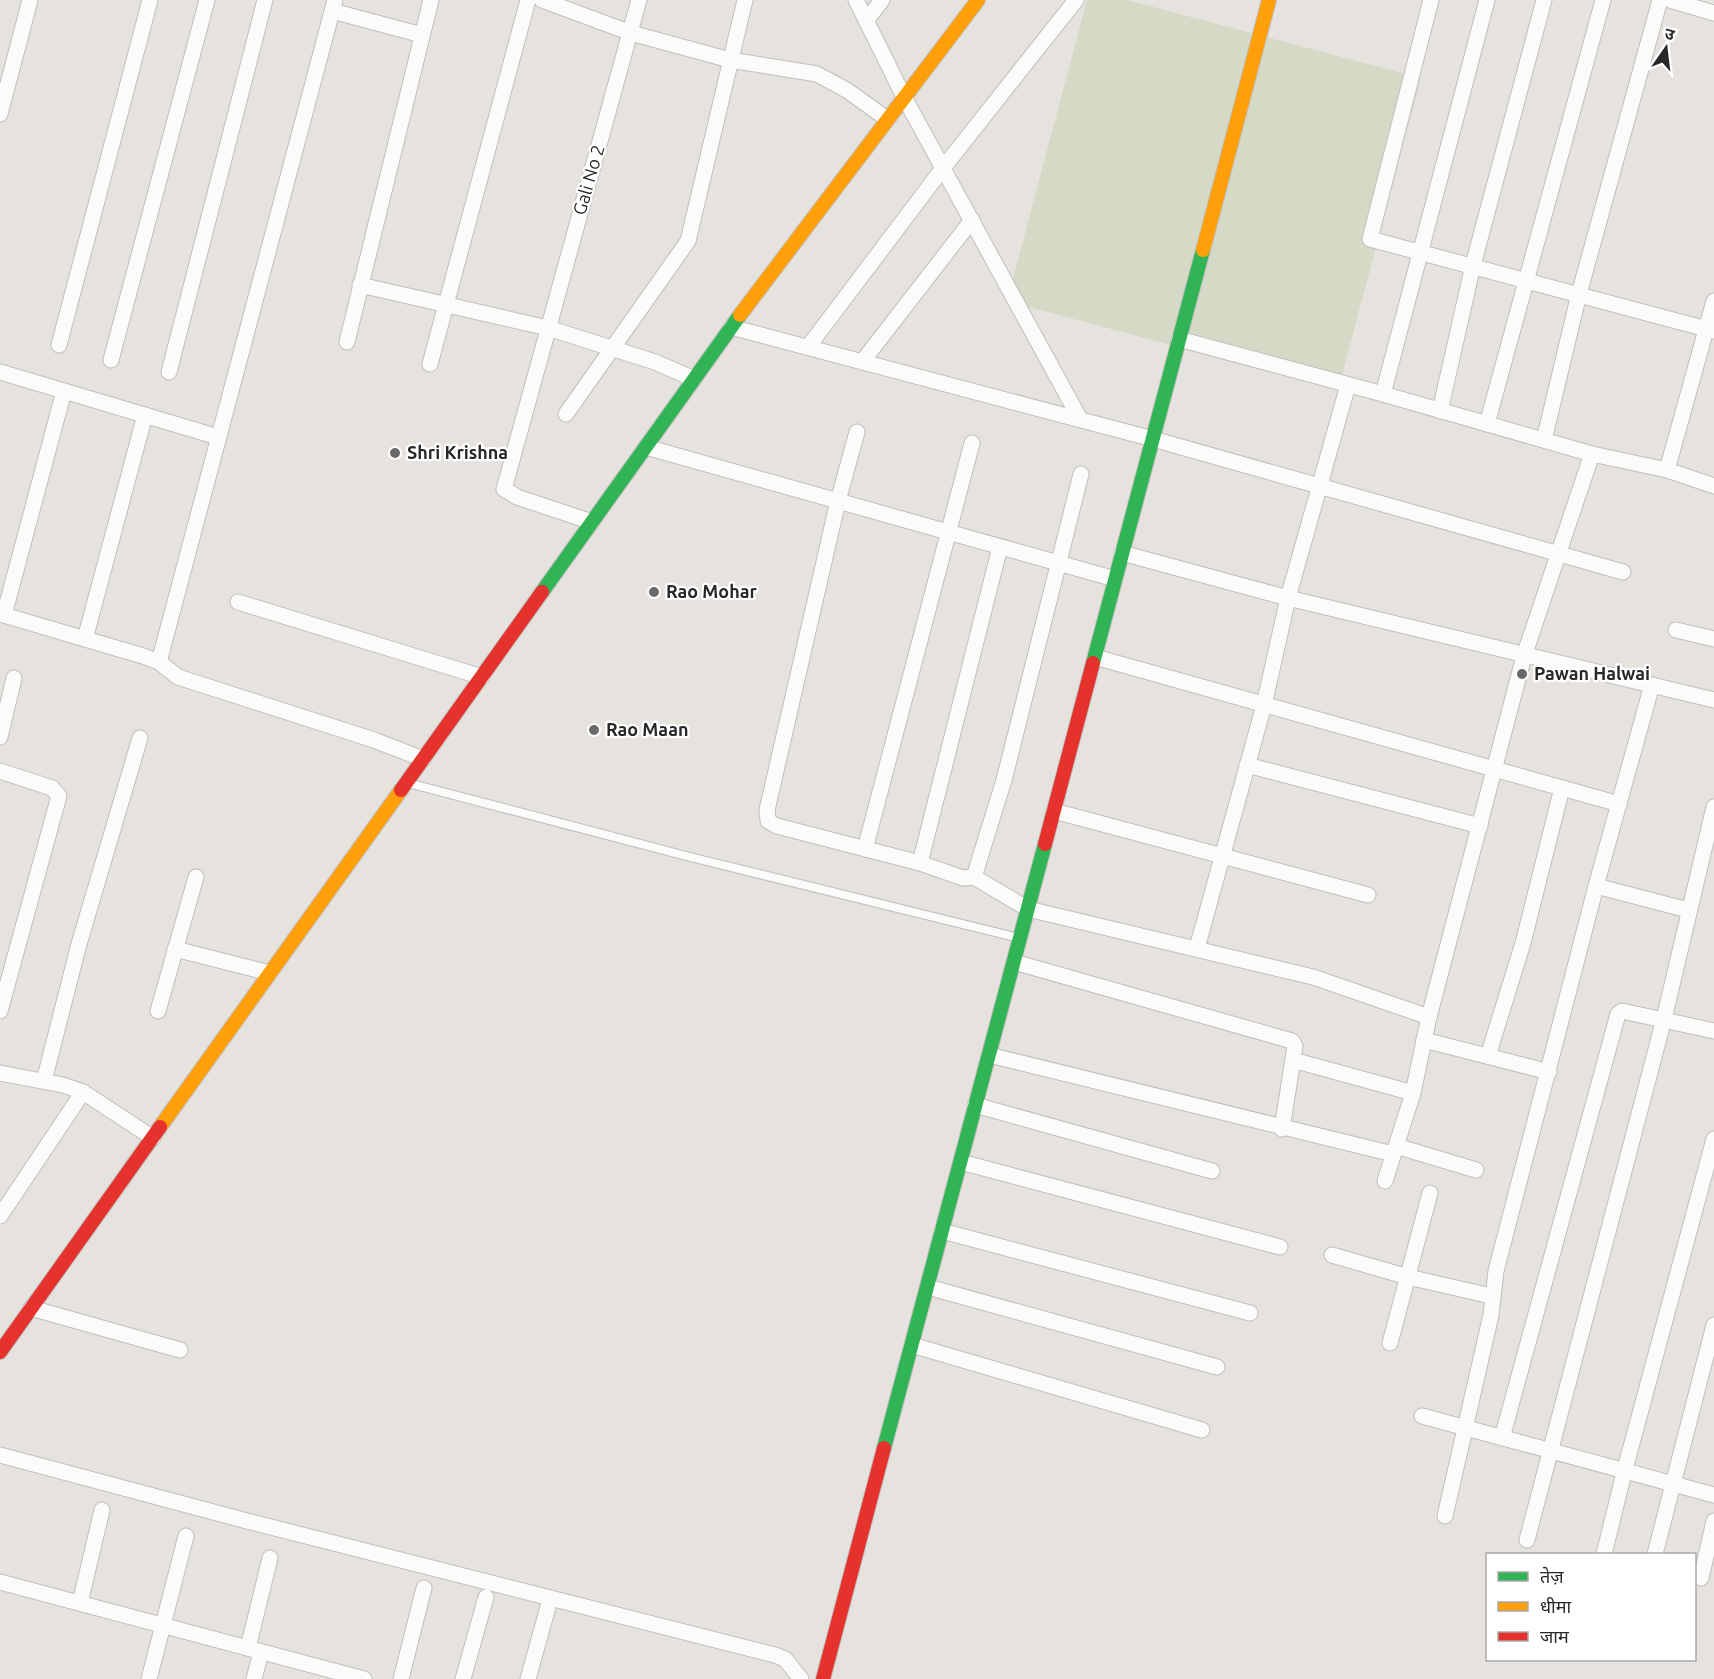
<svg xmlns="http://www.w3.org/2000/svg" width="1714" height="1679" font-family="Ubuntu,'Noto Sans Devanagari',sans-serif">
  <rect width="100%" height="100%" fill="#e6e2de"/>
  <!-- cemetery -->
  <polygon fill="#d5dac6" points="1087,0 1127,0 1421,78 1338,390 1007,301"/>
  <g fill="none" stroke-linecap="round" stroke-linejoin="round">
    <defs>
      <polyline id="lane" points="408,783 694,858 1019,938"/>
      <g id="street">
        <polyline points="542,0 631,33 730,60 817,74 848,91 887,119"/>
        <polyline points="856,0 904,97 1080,419"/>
        <polyline points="1431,0 1370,239 1714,331"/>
        <polyline points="1670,0 1714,13"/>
        <polyline points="332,11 422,35"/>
        <polyline points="866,21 882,0"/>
        <polyline points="0,114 30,0"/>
        <polyline points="360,285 548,328 655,362 694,379"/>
        <polyline points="731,327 1153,439 1623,572"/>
        <polyline points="1179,339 1383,394 1592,454 1667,470 1714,486"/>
        <polyline points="347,342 431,0"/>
        <polyline points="59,345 150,0"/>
        <polyline points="808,347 943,168 1076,0"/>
        <polyline points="111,360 207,0"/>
        <polyline points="862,362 972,220"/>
        <polyline points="430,364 528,0"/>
        <polyline points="0,372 218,437"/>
        <polyline points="169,372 265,0"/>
        <polyline points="1383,394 1487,0"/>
        <polyline points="1440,411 1473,265 1544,0"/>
        <polyline points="566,414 688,241 745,0"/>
        <polyline points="1487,424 1603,0"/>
        <polyline points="857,432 838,501 767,810 768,821 777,826 920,863 963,878 974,877 1028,909 1313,977 1429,1017"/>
        <polyline points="1544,440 1579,294 1660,0"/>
        <polyline points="646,447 1115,579"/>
        <polyline points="1667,470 1714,301"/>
        <polyline points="592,522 517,497 504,489 639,0"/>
        <polyline points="1122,553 1288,598 1348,385"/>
        <polyline points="238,602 482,677"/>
        <polyline points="0,614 143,656 159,662 178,677 374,740 423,759"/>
        <polyline points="4,615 64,391"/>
        <polyline points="1676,630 1714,639"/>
        <polyline points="85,639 145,415"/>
        <polyline points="1095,657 1619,804"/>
        <polyline points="159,662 335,0"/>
        <polyline points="0,737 14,678"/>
        <polyline points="1247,765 1480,826"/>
        <polyline points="0,771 52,788 59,796 0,1011"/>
        <polyline points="1054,811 1368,895"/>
        <polyline points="865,849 972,443"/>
        <polyline points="920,863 1000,547"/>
        <polyline points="974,877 1004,780 1081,474"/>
        <polyline points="1596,886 1688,910"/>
        <polyline points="1197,948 1264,705 1288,598 1714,700"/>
        <polyline points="175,949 270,973"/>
        <polyline points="1014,962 1292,1041 1295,1046 1282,1129"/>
        <polyline points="158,1011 196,877"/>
        <polyline points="1424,1040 1549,1072"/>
        <polyline points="989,1055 1393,1154"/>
        <polyline points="1488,1056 1523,943 1562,788"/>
        <polyline points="1293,1060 1413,1093"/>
        <polyline points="0,1073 63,1085 83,1092 153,1138"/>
        <polyline points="44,1081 79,944 140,738"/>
        <polyline points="975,1105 1212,1171"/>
        <polyline points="1396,1146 1476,1170"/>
        <polyline points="961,1162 1280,1247"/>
        <polyline points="1385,1181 1413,1093 1429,1017 1524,656 1592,454"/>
        <polyline points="0,1216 83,1092"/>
        <polyline points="942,1231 1250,1313"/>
        <polyline points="1332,1255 1408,1277 1491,1296"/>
        <polyline points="928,1287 1217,1367"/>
        <polyline points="31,1308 180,1350"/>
        <polyline points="1390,1343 1430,1193"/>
        <polyline points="912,1345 1202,1430"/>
        <polyline points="1422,1416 1714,1495"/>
        <polyline points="1502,1438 1618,1014 1622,1011 1714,1031"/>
        <polyline points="0,1455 247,1521 775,1655 785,1659 801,1679"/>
        <polyline points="1445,1516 1491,1315 1496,1271 1596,886 1652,685"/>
        <polyline points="1527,1540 1664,1019 1714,807"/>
        <polyline points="1604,1554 1625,1469 1714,1139"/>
        <polyline points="1655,1554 1714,1325"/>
        <polyline points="1701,1578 1714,1521"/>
        <polyline points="0,1582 364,1679"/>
        <polyline points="80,1603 102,1510"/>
        <polyline points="248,1648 270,1558"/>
        <polyline points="149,1679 186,1536"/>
        <polyline points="254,1679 261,1652"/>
        <polyline points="401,1679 424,1588"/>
        <polyline points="463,1679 486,1597"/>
        <polyline points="528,1679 548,1607"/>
      </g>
      <g id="fast">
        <polyline points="542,592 740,315"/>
        <polyline points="1093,663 1203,250"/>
        <polyline points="884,1448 1045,844"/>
      </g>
      <g id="slow">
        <polyline points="1203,250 1269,0"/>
        <polyline points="740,315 978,0"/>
        <polyline points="160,1127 401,790"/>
      </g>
      <g id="jam">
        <polyline points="401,790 542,592"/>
        <polyline points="1045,844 1093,663"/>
        <polyline points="0,1352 160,1127"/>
        <polyline points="823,1679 884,1448"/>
      </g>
    </defs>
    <!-- lane casing -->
    <use href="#lane" stroke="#c0bfbf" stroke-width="10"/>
    <!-- street casing -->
    <use href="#street" stroke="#c0bfbf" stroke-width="17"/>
    <!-- fast casing -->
    <use href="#fast" stroke="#c0bfbf" stroke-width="16"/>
    <!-- slow casing -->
    <use href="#slow" stroke="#c0bfbf" stroke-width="16"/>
    <!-- jam casing -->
    <use href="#jam" stroke="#c0bfbf" stroke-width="16"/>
    <!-- lane -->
    <use href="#lane" stroke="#fbfbfa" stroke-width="8"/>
    <!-- street -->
    <use href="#street" stroke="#fbfbfa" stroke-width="15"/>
    <!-- fast -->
    <use href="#fast" stroke="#30b455" stroke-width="14"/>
    <!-- slow -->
    <use href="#slow" stroke="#ff9f0a" stroke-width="14"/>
    <!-- jam -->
    <use href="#jam" stroke="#e5322d" stroke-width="14"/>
  </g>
  <!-- markers -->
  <g fill="#6a6968" stroke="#fff" stroke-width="2">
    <circle cx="395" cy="453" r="6"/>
    <circle cx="654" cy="592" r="6"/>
    <circle cx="1522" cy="674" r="6"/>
    <circle cx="594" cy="730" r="6"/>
  </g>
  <g text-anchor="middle" stroke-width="4.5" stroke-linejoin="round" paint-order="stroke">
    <!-- street labels -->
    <g font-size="18" fill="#282828" stroke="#fff">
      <text transform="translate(589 180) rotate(-74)" y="6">Gali No 2</text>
    </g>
    <!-- poi labels -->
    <g font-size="18" font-weight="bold" fill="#282828" stroke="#fff" text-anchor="start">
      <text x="407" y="459">Shri Krishna</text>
      <text x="666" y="598">Rao Mohar</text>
      <text x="1534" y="680">Pawan Halwai</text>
      <text x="606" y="736">Rao Maan</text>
    </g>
  </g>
  <!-- legend -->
  <rect x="1486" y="1553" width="210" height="108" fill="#ffffff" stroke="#a9a9a9" stroke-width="1.5"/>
  <rect x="1498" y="1572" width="30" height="9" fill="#30b455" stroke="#a9a9a9" stroke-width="1.5"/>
  <text x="1540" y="1583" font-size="18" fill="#282828">तेज़</text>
  <rect x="1498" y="1602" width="30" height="9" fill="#ff9f0a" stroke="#a9a9a9" stroke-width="1.5"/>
  <text x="1540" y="1613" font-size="18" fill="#282828">धीमा</text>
  <rect x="1498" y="1632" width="30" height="9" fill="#e5322d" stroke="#a9a9a9" stroke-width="1.5"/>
  <text x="1540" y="1643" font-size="18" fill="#282828">जाम</text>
  <!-- north arrow -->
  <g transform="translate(1666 48) rotate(14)" stroke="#ffffff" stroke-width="4.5" paint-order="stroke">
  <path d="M0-4.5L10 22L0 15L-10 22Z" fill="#282828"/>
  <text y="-9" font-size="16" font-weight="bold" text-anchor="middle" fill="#282828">उ</text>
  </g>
</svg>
